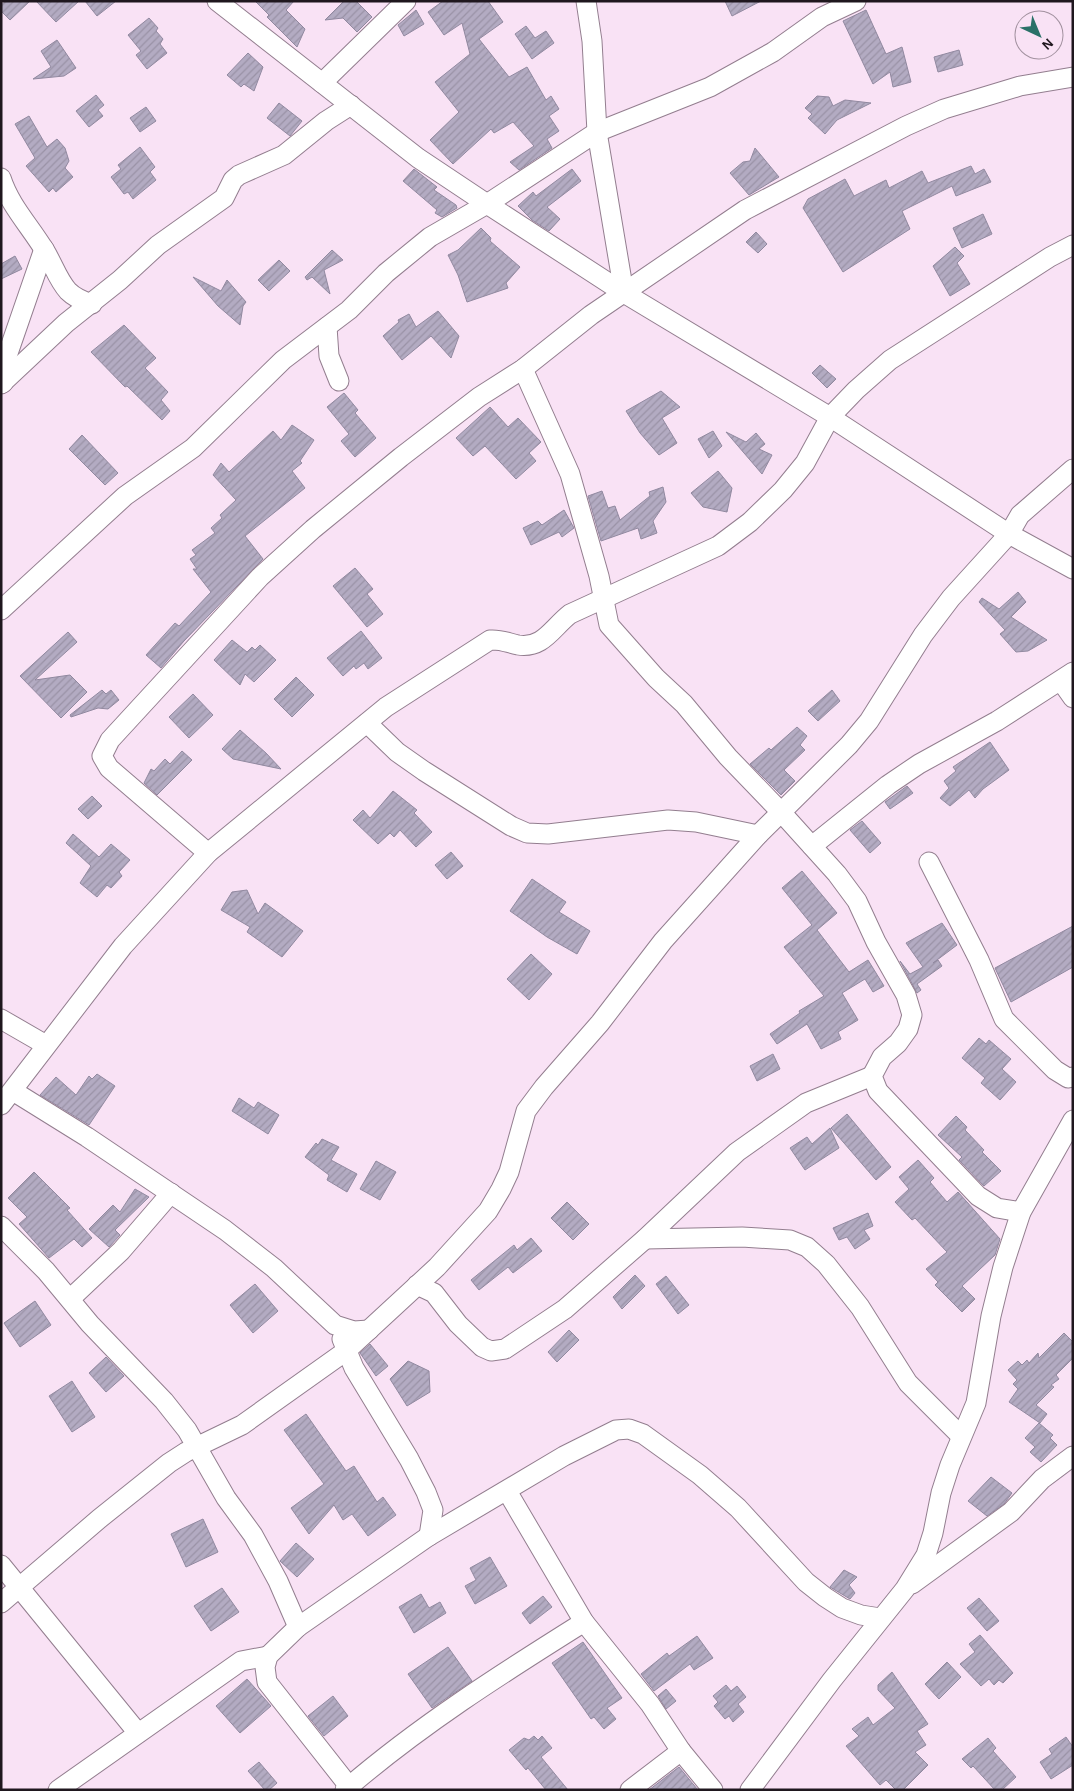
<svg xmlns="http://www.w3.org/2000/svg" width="1074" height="1791" font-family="'Alegreya Sans',sans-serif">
  <defs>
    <pattern id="building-hatch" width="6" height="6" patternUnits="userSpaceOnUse" patternTransform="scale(1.25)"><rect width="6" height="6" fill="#b3abc2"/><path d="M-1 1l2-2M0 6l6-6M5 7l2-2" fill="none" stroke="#9a92a6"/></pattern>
  </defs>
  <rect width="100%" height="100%" fill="#f9e2f5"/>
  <!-- building -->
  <g fill="url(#building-hatch)" stroke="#9189a0">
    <polygon points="6,1 30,1 10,20 1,11 1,5"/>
    <polygon points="36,1 79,1 56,22"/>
    <polygon points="85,1 116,1 97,16"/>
    <polygon points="255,1 294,1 286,10 305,29 297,47 267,17 269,15"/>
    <polygon points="344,1 356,1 372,17 357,32 343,18 325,20"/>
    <polygon points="443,1 488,1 503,22 479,39 509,77 527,67 546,100 551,96 559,109 549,116 559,131 547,139 552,148 519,170 510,162 534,146 513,122 494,133 491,129 453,164 430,140 459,112 435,82 470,54 462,23 444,35 428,12"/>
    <polygon points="725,1 761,1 732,16"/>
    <polygon points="416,10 424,24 404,36 398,25"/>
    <polygon points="866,10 886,54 902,47 911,82 893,87 890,72 873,84 843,21"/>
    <polygon points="149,18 158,28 156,31 163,39 160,44 167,53 147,69 136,55 141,51 128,35"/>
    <polygon points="526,26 535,38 546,31 554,43 532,59 515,34"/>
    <polygon points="57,40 76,68 64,76 33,79 51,67 41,51"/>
    <polygon points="959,50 963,65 938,72 934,57"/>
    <polygon points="248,53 263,67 254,91 244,84 241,87 227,75"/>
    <polygon points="96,95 104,105 98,110 103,116 89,127 76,111"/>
    <polygon points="817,96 829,97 833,106 845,100 871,103 837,120 825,134 808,118 812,114 805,108"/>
    <polygon points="279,103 302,121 290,136 267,118"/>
    <polygon points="146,107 156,121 140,132 130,118"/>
    <polygon points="29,116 47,147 57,139 65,148 69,161 65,168 73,177 56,192 53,188 49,192 26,166 35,158 15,124"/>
    <polygon points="140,147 155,167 150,172 156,180 133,199 128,192 124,194 111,177 121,169 118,165"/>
    <polygon points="755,148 779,177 749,195 730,173 743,162 750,161"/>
    <polygon points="971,166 975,174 984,169 991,182 956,196 952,186 902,211 910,229 843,272 803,208 808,199 845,179 854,196 886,180 889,188 922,171 928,183"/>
    <polygon points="414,169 437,187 434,190 456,205 457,208 442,217 435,213 437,210 403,181"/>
    <polygon points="572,169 581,181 547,207 560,219 549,231 532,220 518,206 533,192 536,196"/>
    <polygon points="983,214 992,234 962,248 953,228"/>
    <polygon points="481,228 491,238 490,241 520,267 506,283 508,288 467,302 458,275 448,255 458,250"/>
    <polygon points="756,232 767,244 758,253 746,242"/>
    <polygon points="955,247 964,256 957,263 970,284 950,296 933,266"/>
    <polygon points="332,250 343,260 324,270 330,294 312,277 307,280 305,277"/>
    <polygon points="15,256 22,269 1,279 1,264"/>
    <polygon points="279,260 290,271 269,291 258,280"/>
    <polygon points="193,277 221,291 227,280 246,302 243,306 240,325 218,306"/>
    <polygon points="438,311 459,336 451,358 431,336 402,360 383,336 399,322 398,320 409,314 416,327"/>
    <polygon points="124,325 156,358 145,368 168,392 161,400 170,411 162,420 127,386 125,387 91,352"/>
    <polygon points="820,365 836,379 827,388 812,373"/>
    <polygon points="661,391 680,407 662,418 677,443 659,455 640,433 626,411"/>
    <polygon points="344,393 358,410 355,413 376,438 355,457 341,441 349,434 327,407"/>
    <polygon points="490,407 508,427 518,418 541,442 529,453 536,461 516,479 485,446 473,456 456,438"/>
    <polygon points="292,425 314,440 300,461 302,463 292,471 305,488 245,536 263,559 184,641 161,668 146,655 175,623 179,626 211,592 193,569 197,569 190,559 196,555 192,550 215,533 211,528 222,518 220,515 236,500 213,475 221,463 229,472 273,431 281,440"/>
    <polygon points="713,431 722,446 709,458 698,439"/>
    <polygon points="726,432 746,442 756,433 765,444 759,449 772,455 762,474"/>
    <polygon points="82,435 118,473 105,485 69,449"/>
    <polygon points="718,471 732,488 727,512 703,507 691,493"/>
    <polygon points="663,487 666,502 653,521 657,533 641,539 638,528 601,541 588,496 602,491 608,508 615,506 620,520 650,496 649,492"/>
    <polygon points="564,510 574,528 562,537 559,532 531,545 523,528 538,521 542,525"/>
    <polygon points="355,568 373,589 367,594 383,614 367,627 333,586"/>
    <polygon points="1018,592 1026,602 1011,617 1047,640 1028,651 1016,652 1000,634 1005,630 979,602 982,598 999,609"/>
    <polygon points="361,631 382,658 368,669 364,663 356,669 354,666 343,676 327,658"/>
    <polygon points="68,632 77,642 35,680 70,675 87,692 61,718 20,676"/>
    <polygon points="232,640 247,652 252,647 255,650 260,645 276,660 254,682 245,674 240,685 214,660"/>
    <polygon points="296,677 314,695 292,717 274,699"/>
    <polygon points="102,690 106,694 111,690 119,700 108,709 98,708 71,717 70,715"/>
    <polygon points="832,690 840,701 818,721 808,711"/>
    <polygon points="193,694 213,715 189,738 169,717"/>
    <polygon points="797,727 807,736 800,745 805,750 784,770 795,781 781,795 750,764 769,748 771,750"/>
    <polygon points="240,730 266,753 281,769 233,759 222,749"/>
    <polygon points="990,742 1009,770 983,789 975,798 969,790 950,806 940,798 949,788 944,781 956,771 953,767"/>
    <polygon points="182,751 192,760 157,795 144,783 151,769 154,771 165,759 170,764"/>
    <polygon points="907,786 913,793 890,809 885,802"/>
    <polygon points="393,791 417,810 414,813 432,832 416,847 400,830 394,837 390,833 378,844 353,820 363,810 370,818"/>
    <polygon points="92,796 102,806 88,819 78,809"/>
    <polygon points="862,821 881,843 870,853 850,830"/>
    <polygon points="73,834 99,857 111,844 130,860 119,872 122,876 111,888 107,885 97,897 80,883 91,866 66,843"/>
    <polygon points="451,852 463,866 447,879 435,865"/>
    <polygon points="802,871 837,913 817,930 849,972 868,960 884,986 873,992 865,979 842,993 858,1020 838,1032 841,1039 821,1049 807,1024 777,1044 770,1034 800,1013 799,1011 824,996 784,947 812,925 782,888"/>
    <polygon points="532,879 566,902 559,912 590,931 577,954 547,937 510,911"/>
    <polygon points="247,890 258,914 265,903 303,931 282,957 247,932 250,927 221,910 232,892"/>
    <polygon points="942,923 957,945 933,963 938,960 942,966 917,984 921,990 917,993 900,961 910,974 923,967 906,943"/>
    <polygon points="1073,926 1073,967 1011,1002 995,968"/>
    <polygon points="531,954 552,974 529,1000 507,979"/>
    <polygon points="979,1038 986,1044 989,1040 1011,1059 1002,1069 1016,1082 1000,1100 981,1083 985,1078 962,1058"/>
    <polygon points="773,1054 780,1069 757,1081 750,1066"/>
    <polygon points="97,1074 115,1086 89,1125 40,1095 56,1077 76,1095 89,1076 92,1079"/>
    <polygon points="239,1098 254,1108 258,1102 279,1115 268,1134 232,1111"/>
    <polygon points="847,1114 891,1167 876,1180 831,1128"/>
    <polygon points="956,1116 967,1127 965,1130 984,1150 982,1152 1001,1171 984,1186 959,1160 962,1157 938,1135"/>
    <polygon points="830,1128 839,1148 805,1170 790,1148 807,1137 812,1144"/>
    <polygon points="322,1139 339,1147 331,1160 357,1174 347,1192 327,1180 329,1175 305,1157 316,1143 318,1145"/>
    <polygon points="918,1160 934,1178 930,1182 947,1202 958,1192 1000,1239 995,1255 962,1286 975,1299 962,1312 935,1285 938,1282 926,1269 947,1252 915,1218 912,1220 895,1202 909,1189 899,1177"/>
    <polygon points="376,1161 396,1172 380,1200 360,1189"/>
    <polygon points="34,1172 70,1208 67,1210 92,1238 82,1247 74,1239 49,1258 19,1224 27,1217 8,1198"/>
    <polygon points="135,1189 149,1197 115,1230 120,1235 109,1247 89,1229 113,1205 120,1212"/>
    <polygon points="567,1202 589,1224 573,1240 551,1218"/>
    <polygon points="868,1213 873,1226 864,1230 870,1239 855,1249 847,1237 839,1240 833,1228"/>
    <polygon points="531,1238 542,1251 513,1273 508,1267 479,1290 471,1280 514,1245 517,1250"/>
    <polygon points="635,1275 645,1286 622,1309 613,1297"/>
    <polygon points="666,1276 689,1305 678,1314 656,1284"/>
    <polygon points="255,1284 278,1311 253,1333 230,1305"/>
    <polygon points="35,1301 51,1325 20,1347 4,1323"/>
    <polygon points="569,1330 579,1340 557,1362 548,1352"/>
    <polygon points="1064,1333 1073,1342 1073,1358 1056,1375 1059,1379 1051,1385 1054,1387 1036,1405 1047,1414 1040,1423 1009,1402 1018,1389 1013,1384 1017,1380 1008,1370 1018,1361 1022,1365 1027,1360 1029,1363 1038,1353 1039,1358"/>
    <polygon points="370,1344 388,1366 376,1376 360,1353"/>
    <polygon points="106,1357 124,1376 106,1392 89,1373"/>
    <polygon points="408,1361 429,1371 430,1392 407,1406 390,1379"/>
    <polygon points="72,1381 95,1417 72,1432 49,1396"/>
    <polygon points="306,1414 346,1471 354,1466 377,1502 383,1497 396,1515 368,1536 352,1514 343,1520 334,1505 309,1534 291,1508 324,1484 284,1430"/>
    <polygon points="1039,1423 1053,1435 1050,1438 1057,1445 1041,1462 1030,1452 1035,1447 1025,1438"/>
    <polygon points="991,1477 1012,1493 1004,1504 987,1516 968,1501"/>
    <polygon points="203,1519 218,1552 186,1567 171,1534"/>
    <polygon points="296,1543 314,1559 297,1577 280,1561"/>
    <polygon points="490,1557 507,1586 475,1604 465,1586 476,1580 470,1568"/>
    <polygon points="844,1570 857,1577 849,1585 855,1593 850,1599 830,1587"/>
    <polygon points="222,1588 239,1612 211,1631 194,1606"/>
    <polygon points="421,1594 429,1608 440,1602 446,1613 414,1633 399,1607"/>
    <polygon points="543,1596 552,1607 530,1624 522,1613"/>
    <polygon points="979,1598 999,1621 987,1631 967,1608"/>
    <polygon points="980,1635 1013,1673 1003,1683 999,1680 994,1685 989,1679 981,1686 960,1664 975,1652 969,1644"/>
    <polygon points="697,1636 713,1658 694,1670 690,1664 654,1691 641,1674 667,1653 669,1656"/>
    <polygon points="583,1642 622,1698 607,1708 616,1719 604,1729 594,1717 591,1719 552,1663"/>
    <polygon points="448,1647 472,1681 432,1708 408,1674"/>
    <polygon points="947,1662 961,1677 939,1699 925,1684"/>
    <polygon points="892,1672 928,1724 917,1731 926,1745 915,1752 928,1765 903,1790 896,1790 886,1780 880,1785 846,1746 859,1736 852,1729 868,1717 873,1725 895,1708 878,1690 878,1685"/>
    <polygon points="247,1679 271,1706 240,1733 216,1706"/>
    <polygon points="726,1685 731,1691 737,1686 746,1697 738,1704 744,1712 733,1722 729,1716 725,1719 714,1706 718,1702 713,1696"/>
    <polygon points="666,1689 676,1701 666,1709 658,1696"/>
    <polygon points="333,1696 348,1716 324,1736 308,1716"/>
    <polygon points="534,1736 538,1740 542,1736 552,1748 541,1757 568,1790 546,1790 528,1768 526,1770 509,1750 524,1738 529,1740"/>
    <polygon points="1066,1737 1073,1747 1073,1765 1051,1779 1040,1762 1052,1754 1049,1749"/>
    <polygon points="988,1738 996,1748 993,1751 1016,1777 1002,1790 995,1790 973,1766 971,1768 962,1759"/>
    <polygon points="259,1762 277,1783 269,1790 265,1790 248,1771"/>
    <polygon points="679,1767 698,1790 649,1790"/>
  </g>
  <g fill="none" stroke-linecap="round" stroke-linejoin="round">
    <defs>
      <g id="minor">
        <polyline points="217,1 418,158 487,204 624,293 830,417 1009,534 1073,569"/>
        <polyline points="586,1 592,41 597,132 624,293"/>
        <polyline points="322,83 406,1"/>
        <path d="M1 178C10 206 30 226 45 251 53 264 58 280 68 291 75 298 82 301 92 304"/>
        <polyline points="327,327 329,356 339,381"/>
        <polyline points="523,369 570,474 599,576 609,625 656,678 684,704 728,757 781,812 837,874 857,901 876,942 906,995 912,1015 908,1029 898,1043 882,1057 872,1076 878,1091 978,1196 997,1208 1021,1212"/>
        <polyline points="3,383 5,362 44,249"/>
        <polyline points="1,384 66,323 120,280 158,245 224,198 233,180 239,175 284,155 326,121 351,105"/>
        <polyline points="1,610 125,496 193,448 283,360 349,310 386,273 430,237 487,204 597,132 710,87 773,52 822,17 856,1"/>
        <polyline points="1061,681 1073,698"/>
        <polyline points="367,723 397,752 424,771 511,826 527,833 548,834 668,820 696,822 758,835"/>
        <polyline points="812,846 888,785 919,764 997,721 1073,672"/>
        <polyline points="208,853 109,768 102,756 110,740 260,577 313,529 401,457 479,397 523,369 591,315 745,210 906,126 944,109 1020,86 1073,77"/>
        <polyline points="929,862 979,960 1004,1019 1055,1070 1068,1078 1073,1077"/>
        <polyline points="1,1019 46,1045"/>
        <polyline points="13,1091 87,1137 225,1230 274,1268 335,1325 354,1331 369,1330"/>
        <path d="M1 1105 123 946 208 853 386 707 490 640C501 639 508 643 518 645 543 649 552 628 570 614L718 546 750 522 783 490 805 463 830 417 856 390 890 360 1050 257 1073 245"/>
        <polyline points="1,1226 46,1271 90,1324 164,1401 187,1430 226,1498 253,1535 278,1581 298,1627"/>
        <polyline points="645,1239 742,1237 790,1240 807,1247 826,1264 860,1307 908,1383 961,1436"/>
        <polyline points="417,1285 434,1293 458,1324 482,1347 491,1351 505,1349 565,1309 645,1239 737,1152 806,1103 872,1076"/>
        <polyline points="70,1299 121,1251 171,1193"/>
        <polyline points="342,1339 354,1368 409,1459 426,1492 433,1510 429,1536"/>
        <polyline points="507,1491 584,1622 650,1704 681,1751 713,1790"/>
        <polyline points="1,1565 138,1733"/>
        <polyline points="912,1584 1011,1512 1042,1479 1073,1456"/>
        <polyline points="1,1603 99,1519 169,1463 186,1452 242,1425 346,1351 437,1267 488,1211 501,1189 509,1172 526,1111 544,1087 600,1023 663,941 758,835 849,745 869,721 923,635 951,598 1009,534 1020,515 1073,469"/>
        <polyline points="58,1790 241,1661 268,1656"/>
        <path d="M345 1790C419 1726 501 1674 584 1622"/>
        <polyline points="352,1790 267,1682 265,1667 268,1656 298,1627 429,1536 564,1456 616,1430 629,1429 643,1434 700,1475 738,1508 806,1582 825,1597 842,1608 861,1615 880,1618"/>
        <polyline points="630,1790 681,1751"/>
        <polyline points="750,1790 832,1680 905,1589 926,1555 933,1533 941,1493 950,1465 976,1403 991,1316 1003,1267 1021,1212 1073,1120"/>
      </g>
    </defs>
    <!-- minor casing -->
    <use href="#minor" stroke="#937e8f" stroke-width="21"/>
    <!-- minor -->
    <use href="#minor" stroke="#fff" stroke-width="19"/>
  </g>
  <!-- border -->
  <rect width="1074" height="1791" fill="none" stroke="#1f171e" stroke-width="5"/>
  <!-- north arrow -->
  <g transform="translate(1039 35) rotate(136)"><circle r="24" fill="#f9e2f5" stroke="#a2919f"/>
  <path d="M0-4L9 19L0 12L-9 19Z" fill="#2a7168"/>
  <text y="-8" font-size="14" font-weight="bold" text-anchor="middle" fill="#1f171e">N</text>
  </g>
</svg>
